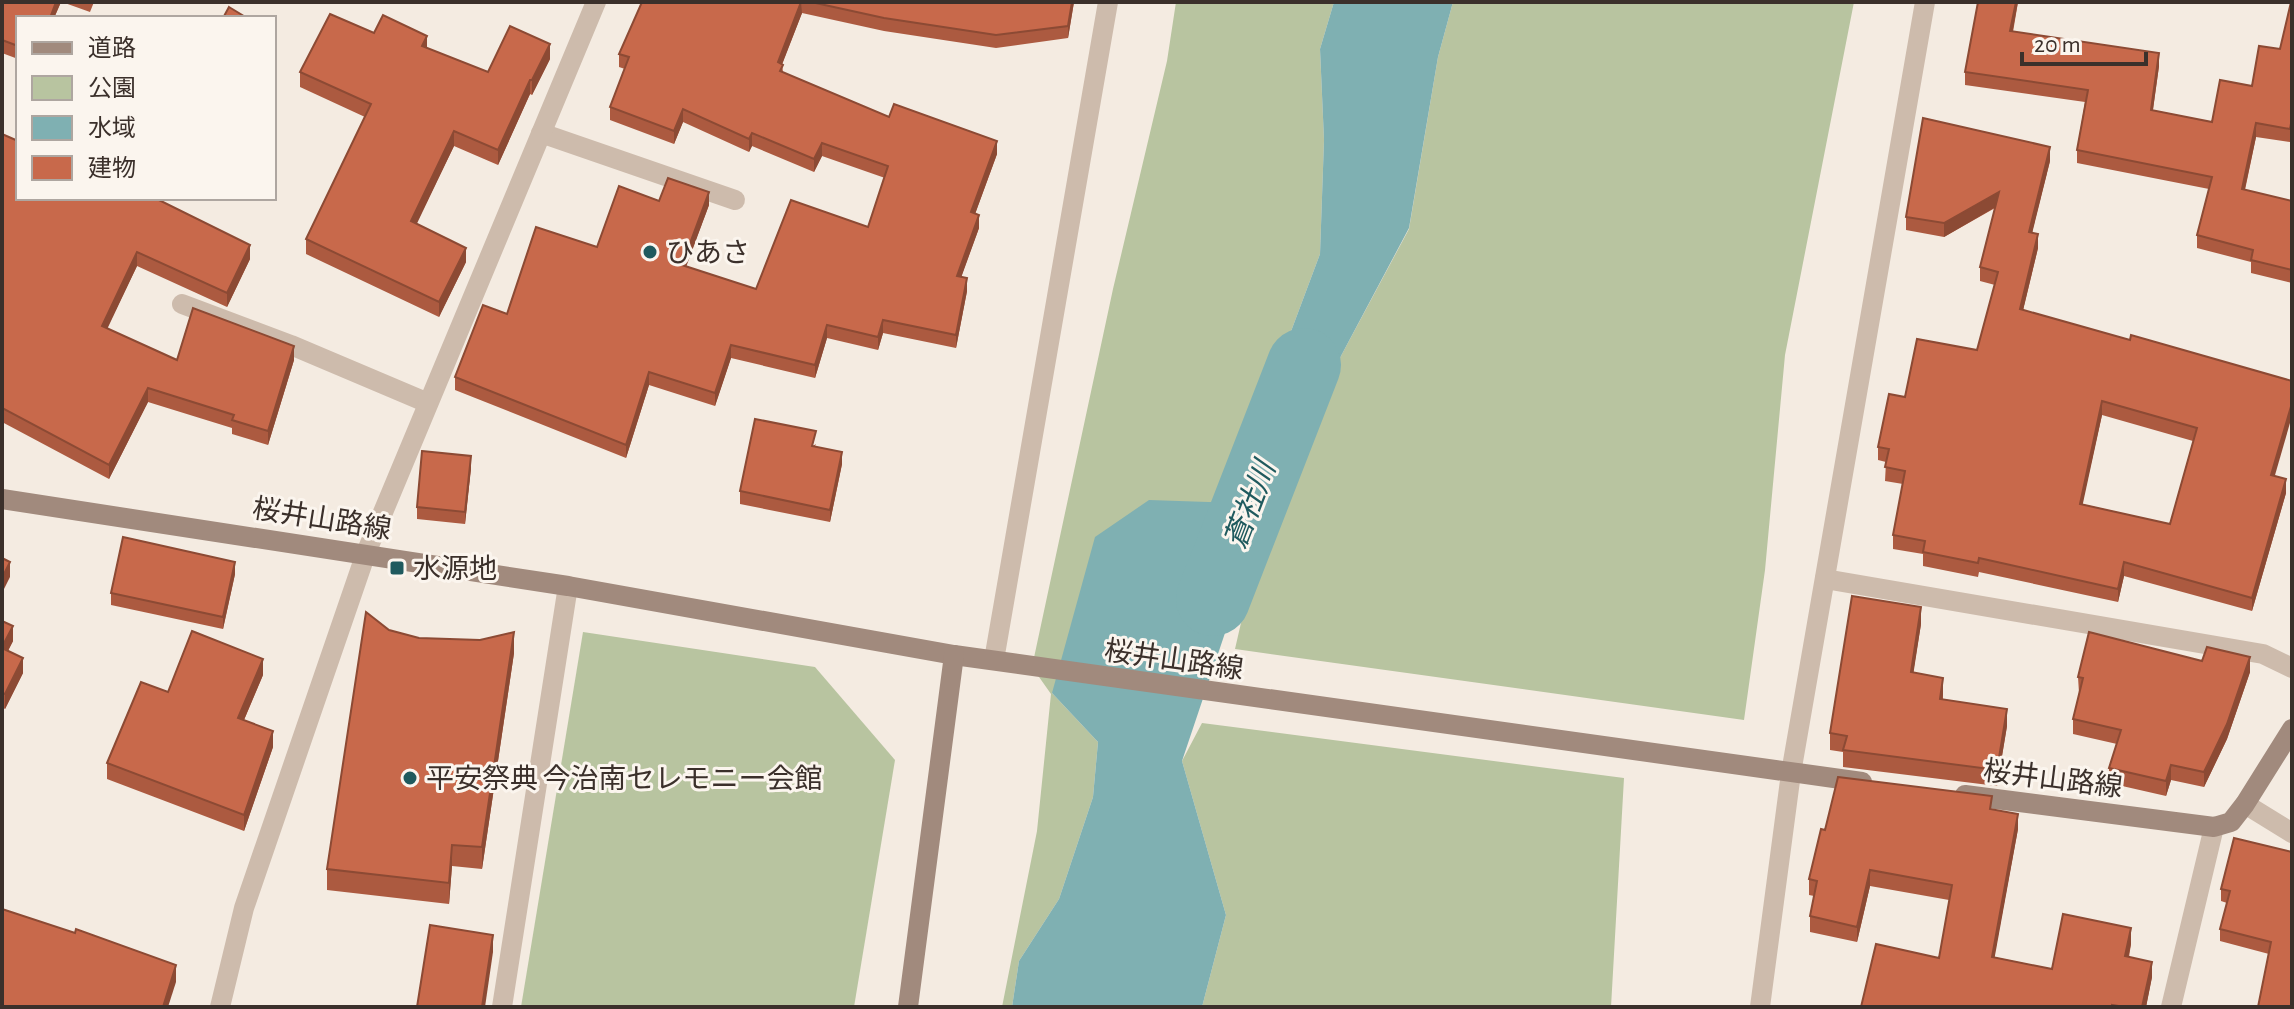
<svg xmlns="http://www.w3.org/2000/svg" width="2294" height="1009" font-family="'Alegreya Sans','Noto Sans JP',sans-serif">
  <rect width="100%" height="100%" fill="#f4ebe1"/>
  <!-- green -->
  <g fill="#b8c4a0">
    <polygon points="1176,2 1334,2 1320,49 1324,140 1320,254 1266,398 1269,503 1342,354 1409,229 1438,57 1453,2 1854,2 1785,355 1765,570 1744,720 1235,649 1268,505 1052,693 1098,742 1093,797 1059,899 1019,961 1012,1007 1002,1007 1037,831 1051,694 1032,667 1113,289 1167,61"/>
    <polygon points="583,632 815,667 895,760 854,1007 521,1007"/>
    <polygon points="1202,723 1624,778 1611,1007 1202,1007 1226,915 1182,761"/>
  </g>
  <!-- water -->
  <polygon fill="#7fb0b2" points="1334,2 1453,2 1438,57 1409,228 1342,354 1268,505 1182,761 1226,915 1202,1007 1012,1007 1019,961 1059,899 1093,797 1098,742 1052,693 1095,537 1149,500 1268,504 1266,398 1320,254 1324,140 1320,49"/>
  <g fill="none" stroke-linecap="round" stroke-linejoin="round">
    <!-- river -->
    <polyline stroke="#7fb0b2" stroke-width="74" points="1213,599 1304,365"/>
    <!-- street -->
    <g stroke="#cdbbac" stroke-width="20">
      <polyline points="541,133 735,200"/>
      <polyline points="182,304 291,345 428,403"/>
      <polyline points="1825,579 2263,654 2292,668"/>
      <polyline points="994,660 1108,2"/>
      <polyline points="2245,804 2292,833"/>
      <polyline points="220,1007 244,908 366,553 596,2"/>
      <polyline points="502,1007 568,586"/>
      <polyline points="1760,1007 1791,773 1925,2"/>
      <polyline points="2171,1007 2214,827"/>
    </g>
    <!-- secondary -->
    <g stroke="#a18a7d" stroke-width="20">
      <polyline points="2,499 568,586 954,655 1862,782"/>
      <polyline points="1965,795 2214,827 2231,822 2245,804 2292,729"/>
      <polyline points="908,1007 954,655"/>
    </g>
  </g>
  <!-- wall -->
  <g fill="#ac5a40" fill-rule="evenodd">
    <polygon points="2,2 61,2 54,18 18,18 18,59 2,53"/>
    <polygon points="62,2 94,2 90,12"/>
    <polygon points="642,2 1074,2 1068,38 996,48 884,31 802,13 782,64 783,72 889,117 997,154 975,214 979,228 961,277 967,291 956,348 883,333 878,350 827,338 815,378 731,358 715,406 649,385 626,458 455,390 455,377 507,314 659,201 709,205 686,266 756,289 868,227 885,178 822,156 814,172 752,146 749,152 683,122 674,144 610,120 610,107 625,69 619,67 619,54"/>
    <polygon points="1978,2 2018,2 2013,32 2159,66 2153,110 2212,122 2252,86 2280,49 2292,2 2292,131 2290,142 2256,137 2245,190 2292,201 2292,283 2251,273 2251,262 2197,248 2197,235 2209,189 2077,163 2077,150 2085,102 1965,85 1965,72"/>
    <polygon points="374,33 427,48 488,72 550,59 532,95 530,94 498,165 454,146 416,224 466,262 439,317 306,254 306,239 365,117 300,87 300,72"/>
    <polygon points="2,134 18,198 161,198 160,201 250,259 227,307 137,266 107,328 177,360 294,360 268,445 232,434 232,428 148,402 109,479 2,422"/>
    <path d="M2050 161 2032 232 2038 248 2023 310 2275 476 2286 493 2252 611 2124 576 2118 602 1979 572 1978 577 1923 566V554L1893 549V535L1903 484 1885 481 1886 462 1878 460V447L1905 397 1977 350 1995 285 1980 281V267L1995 208 1944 237 1906 230V217ZM2102 415 2193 441 2170 524 2082 504Z"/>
    <polygon points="816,444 815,446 842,464 830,522 740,504 740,491"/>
    <polygon points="471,468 465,524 417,519 417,507"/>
    <polygon points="235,574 223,629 111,605 111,593"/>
    <polygon points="2,621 13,641 8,651 23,673 5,709 2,707"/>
    <polygon points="1921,624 1913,673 1943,694 1943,700 2007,726 1997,786 1843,767 1843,752 1830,750 1830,733"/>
    <polygon points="389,630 419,638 514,653 482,869 452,866 449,904 327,890 327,869"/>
    <polygon points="2202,661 2250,672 2227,739 2204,787 2171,780 2166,796 2109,783 2109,768 2117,744 2073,734 2073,719 2079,693 2078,677"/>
    <polygon points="263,675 244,720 273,747 244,831 107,779 107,763 168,692"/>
    <polygon points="1992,809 2018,829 1994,957 2052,969 2131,944 2129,957 2152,977 2146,1007 1861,1007 1939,958 1949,900 1870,886 1857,942 1810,932 1810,916 1814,896 1809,895 1809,879 1825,830"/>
    <polygon points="2292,852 2269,954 2220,941 2220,929 2227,903 2221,901 2221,889"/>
  </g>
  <!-- shaded-wall -->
  <g fill="#8c4a34">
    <polygon points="56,2 61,2 54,18 50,18"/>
    <polygon points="801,2 802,13 778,75 778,62"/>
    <polygon points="1072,2 1074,2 1068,38 1068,26"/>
    <polygon points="2016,2 2018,2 2010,45 2010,31"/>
    <polygon points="427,36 427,50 422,46"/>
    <polygon points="550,44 550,59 532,95 532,80"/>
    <polygon points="2159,53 2159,66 2151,123 2151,110"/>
    <polygon points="530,80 530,94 498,165 498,150"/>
    <polygon points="683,109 683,122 674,144 674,131"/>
    <polygon points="2292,118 2292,131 2290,142 2290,129"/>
    <polygon points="2256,123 2256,137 2242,202 2242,189"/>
    <polygon points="454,131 454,146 411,236 411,221"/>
    <polygon points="752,133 752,146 749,152 749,139"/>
    <polygon points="997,141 997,154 971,225 971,212"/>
    <polygon points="822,143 822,156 814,172 814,159"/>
    <polygon points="2050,147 2050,161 2029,246 2029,232"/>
    <polygon points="709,192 709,205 682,278 682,265"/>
    <polygon points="1999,192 1999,205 1944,237 1944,223"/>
    <polygon points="979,215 979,228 957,289 957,276"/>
    <polygon points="2038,234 2038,248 2020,323 2020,309"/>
    <polygon points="250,245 250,259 227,307 227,293"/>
    <polygon points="466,248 466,262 439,317 439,302"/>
    <polygon points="137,252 137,266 102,340 102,326"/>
    <polygon points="967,278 967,291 956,348 956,335"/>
    <polygon points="883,320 883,333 878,350 878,337"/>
    <polygon points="827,325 827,338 815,378 815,365"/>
    <polygon points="731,345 731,358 715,406 715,393"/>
    <polygon points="294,346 294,360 268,445 268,431"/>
    <polygon points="649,372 649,385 626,458 626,445"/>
    <polygon points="148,388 148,402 109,479 109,465"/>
    <polygon points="2102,401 2102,415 2080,517 2080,504"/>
    <polygon points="2292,403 2292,416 2271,489 2271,475"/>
    <polygon points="842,452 842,464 830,522 830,510"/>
    <polygon points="471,456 471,468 465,524 465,512"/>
    <polygon points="2286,479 2286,493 2252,611 2252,598"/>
    <polygon points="10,562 10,577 2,593 2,578"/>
    <polygon points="235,562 235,574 223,629 223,617"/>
    <polygon points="2124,562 2124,576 2118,602 2118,589"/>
    <polygon points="1921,607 1921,624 1911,689 1911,672"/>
    <polygon points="13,626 13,641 2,662 2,647"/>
    <polygon points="514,632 514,653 482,869 482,847"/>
    <polygon points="2250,657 2250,672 2227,739 2204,787 2204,772"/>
    <polygon points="23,658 23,673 5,709 5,694"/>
    <polygon points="263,659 263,675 238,734 238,718"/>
    <polygon points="1943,678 1943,694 1940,716 1940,699"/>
    <polygon points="2007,709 2007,726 1997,786 1997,770"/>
    <polygon points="273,731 273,747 244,831 244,815"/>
    <polygon points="2171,765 2171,780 2166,796 2166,781"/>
    <polygon points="2018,814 2018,829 1992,972 1992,957"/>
    <polygon points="452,845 452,866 449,904 449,883"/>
    <polygon points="1870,870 1870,886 1857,942 1857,927"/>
    <polygon points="2131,928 2131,944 2125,972 2125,956"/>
    <polygon points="493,935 493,952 485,1007 482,1007"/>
    <polygon points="2152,962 2152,977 2146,1007 2142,1007"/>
    <polygon points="176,965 176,982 168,1007 163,1007"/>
  </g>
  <!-- building -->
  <g fill="#c8694b" stroke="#8c4a34" stroke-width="2" fill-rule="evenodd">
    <polygon points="2,2 56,2 50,18 18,18 18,46 2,40"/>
    <polygon points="642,2 801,2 778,62 783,65 780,71 889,117 894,104 997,141 971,212 979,215 957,276 967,278 956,335 883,320 878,337 827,325 815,365 731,345 715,393 649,372 626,445 455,377 483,305 507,314 536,227 597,247 619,186 659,201 668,178 709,192 682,265 756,289 791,200 868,227 888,166 822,143 814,159 752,133 749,139 683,109 674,131 610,107 629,57 619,54"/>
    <polygon points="811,2 1072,2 1068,26 996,35 884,18"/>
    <polygon points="1978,2 2016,2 2010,31 2159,53 2151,110 2212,122 2220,80 2252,86 2259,46 2280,49 2291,2 2292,2 2292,118 2290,129 2256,123 2242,189 2292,201 2292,270 2251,260 2253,250 2197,235 2212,177 2077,150 2088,90 1965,72"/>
    <polygon points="229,7 247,18 223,18"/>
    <polygon points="330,14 374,33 383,15 427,36 422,46 488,72 510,26 550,44 532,80 530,80 498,150 454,131 411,221 466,248 439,302 306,239 371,104 300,72"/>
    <path d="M1923 118 2050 147 2029 232 2038 234 2020 309 2130 340 2131 335 2292 381V403L2271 475 2286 479 2252 598 2124 562 2118 589 1979 558 1978 563 1923 552 1925 541 1893 535 1905 471 1885 467 1889 449 1878 447 1889 394 1905 397 1917 339 1977 350 1998 272 1980 267 1999 192 1944 223 1906 217ZM2102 401 2197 428 2170 524 2080 504Z"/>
    <polygon points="2,134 18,141 18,198 155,198 250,245 227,293 137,252 102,326 177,360 193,308 294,346 268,431 232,420 234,415 148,388 109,465 2,408"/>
    <polygon points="755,419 816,431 812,446 842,452 830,510 740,491"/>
    <polygon points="422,451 471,456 465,512 417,507"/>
    <polygon points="123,537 235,562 223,617 111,593"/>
    <polygon points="2,558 10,562 2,578"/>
    <polygon points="1852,596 1921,607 1911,672 1943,678 1940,699 2007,709 1997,770 1843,750 1847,736 1830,733"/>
    <polygon points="366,612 389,630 419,638 480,640 514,632 482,847 452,845 449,883 327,869"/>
    <polygon points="2,621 13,626 2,647"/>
    <polygon points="192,631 263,659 238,718 273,731 244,815 107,763 141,682 168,692"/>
    <polygon points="2089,632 2202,661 2207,647 2250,657 2227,724 2204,772 2171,765 2166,781 2109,768 2121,730 2073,719 2083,678 2078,677"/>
    <polygon points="2,648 23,658 5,694 2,693"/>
    <polygon points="1838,777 1992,796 1990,809 2018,814 1992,957 2052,969 2063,914 2131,928 2125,956 2152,962 2142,1007 2125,1007 2112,1005 2112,1007 1861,1007 1876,944 1939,958 1952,885 1870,870 1857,927 1810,916 1817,881 1809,879 1821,829 1825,830"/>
    <polygon points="2234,838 2292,852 2292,1007 2258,1007 2271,942 2220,929 2230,891 2221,889"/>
    <polygon points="2,909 75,933 76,929 176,965 163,1007 2,1007"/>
    <polygon points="430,925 493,935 482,1007 417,1007"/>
  </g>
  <!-- markers -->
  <g fill="#1f5a5e" stroke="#fbf5ee" stroke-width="3">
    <circle cx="650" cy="252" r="8"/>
    <rect x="389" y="560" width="16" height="16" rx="4"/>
    <circle cx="410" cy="778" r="8"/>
  </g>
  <g text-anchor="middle" stroke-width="6" stroke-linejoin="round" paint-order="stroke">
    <!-- poi labels -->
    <g font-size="28" fill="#3b302b" stroke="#fbf5ee" text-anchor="start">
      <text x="666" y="262">ひあさ</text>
      <text x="413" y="578">水源地</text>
      <text x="426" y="788">平安祭典 今治南セレモニー会館</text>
    </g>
    <!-- street labels -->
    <g font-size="28" fill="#3b302b" stroke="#fbf5ee">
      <text transform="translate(322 518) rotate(9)" y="10">桜井山路線</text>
      <text transform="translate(1174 659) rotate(8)" y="10">桜井山路線</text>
      <text transform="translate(2053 778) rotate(7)" y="10">桜井山路線</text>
    </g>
    <!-- water labels -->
    <g font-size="30" font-style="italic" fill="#1f5a5e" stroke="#fbf5ee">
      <text transform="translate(1250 505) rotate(-69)" y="10">蒼社川</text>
    </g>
  </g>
  <!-- border -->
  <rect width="2294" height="1009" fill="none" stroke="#3b302b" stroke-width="8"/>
  <!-- legend -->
  <rect x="16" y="16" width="260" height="184" fill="#fbf5ee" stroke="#aea6a0" stroke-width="2"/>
  <rect x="32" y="42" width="40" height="12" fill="#a18a7d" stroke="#aea6a0" stroke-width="2"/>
  <text x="88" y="56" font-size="24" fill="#3b302b">道路</text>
  <rect x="32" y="76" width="40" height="24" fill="#b8c4a0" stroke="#aea6a0" stroke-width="2"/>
  <text x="88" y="96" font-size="24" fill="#3b302b">公園</text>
  <rect x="32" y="116" width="40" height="24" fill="#7fb0b2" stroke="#aea6a0" stroke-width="2"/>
  <text x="88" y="136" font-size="24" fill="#3b302b">水域</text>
  <rect x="32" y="156" width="40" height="24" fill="#c8694b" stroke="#aea6a0" stroke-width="2"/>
  <text x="88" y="176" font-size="24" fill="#3b302b">建物</text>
  <!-- scale -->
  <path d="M2022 52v12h124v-12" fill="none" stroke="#3b302b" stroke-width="4"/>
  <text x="2034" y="52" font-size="24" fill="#3b302b" stroke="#fbf5ee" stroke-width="6" paint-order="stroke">20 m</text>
</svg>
